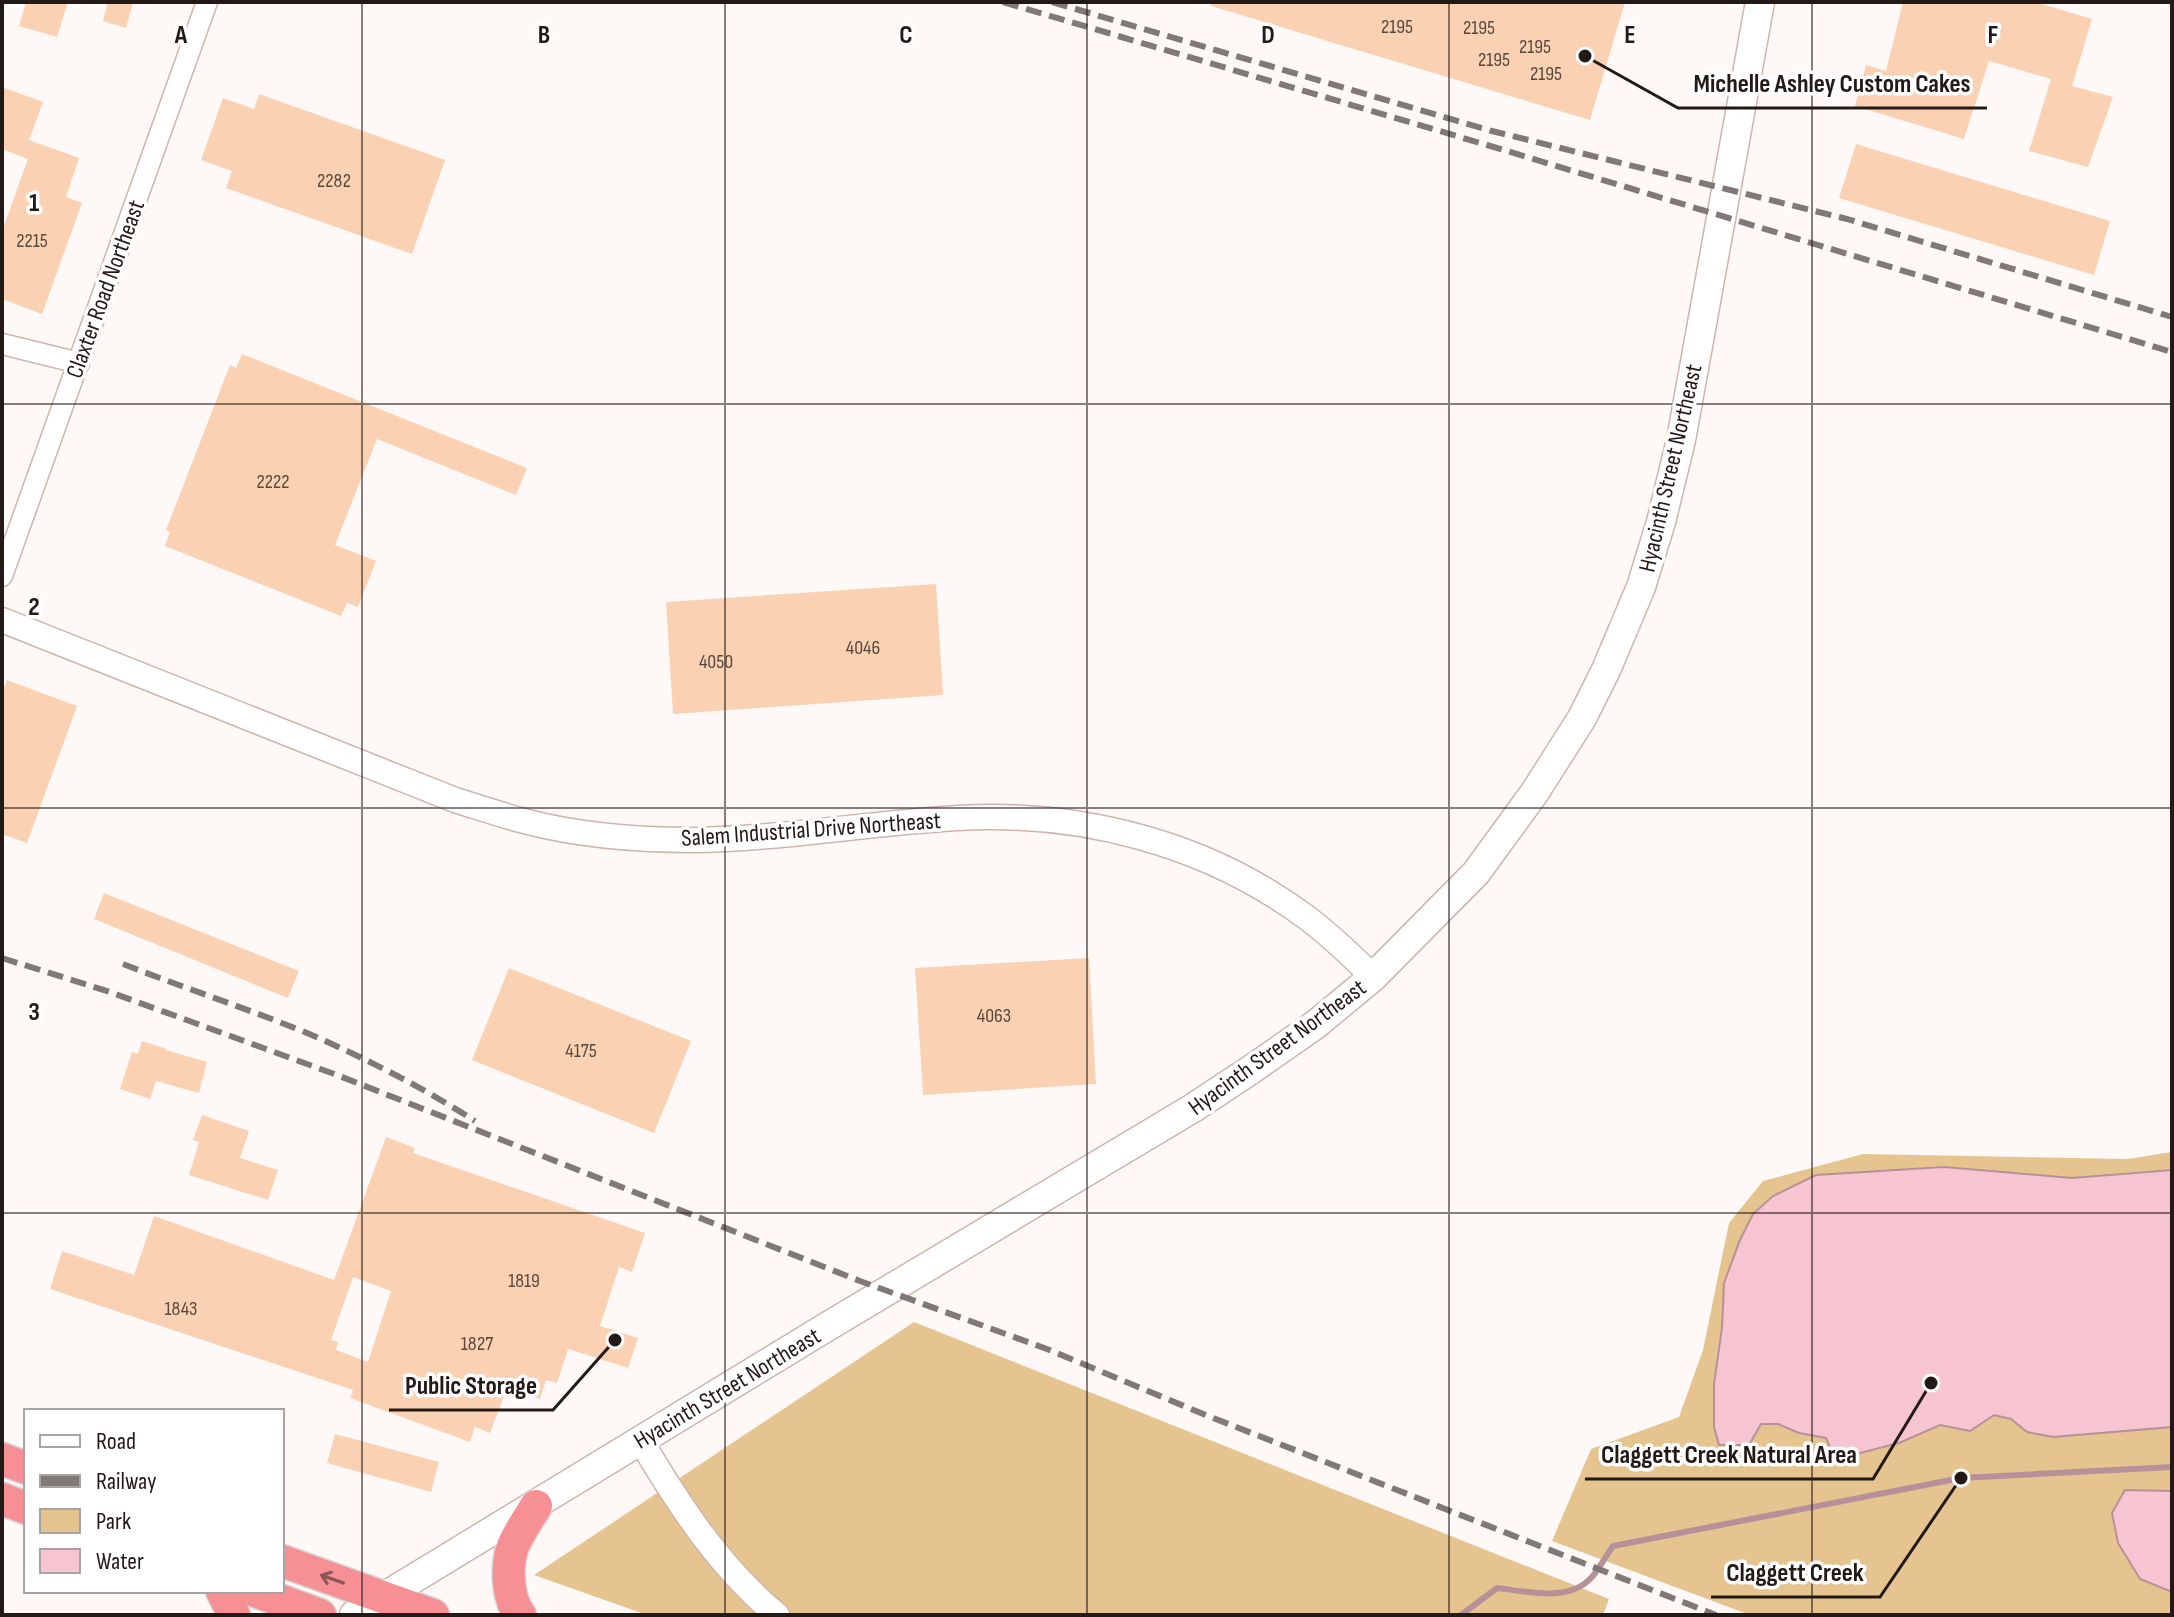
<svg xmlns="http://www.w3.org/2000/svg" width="2174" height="1617" font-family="'Sofia Sans Condensed',sans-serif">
  <rect width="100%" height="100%" fill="#fef9f7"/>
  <!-- green -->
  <g fill="#e6c48f">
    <polygon points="2172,1152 2172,1615 1750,1615 1552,1541 1591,1449 1679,1417 1703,1350 1729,1223 1763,1181 1863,1154 2127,1159"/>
    <polygon points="914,1322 1609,1599 1603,1615 647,1615 534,1575"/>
  </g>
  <!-- water -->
  <g fill="#f7c4d2" stroke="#b7919a" stroke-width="2">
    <polygon points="1944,1167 2072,1178 2172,1170 2172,1427 2053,1437 2027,1432 2011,1419 1994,1415 1970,1431 1940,1425 1899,1443 1860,1453 1833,1454 1826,1438 1799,1433 1778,1424 1761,1424 1749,1445 1719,1445 1714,1427 1714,1384 1722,1328 1724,1283 1740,1240 1753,1214 1773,1196 1816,1175"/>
    <polygon points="2125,1490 2172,1491 2172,1592 2140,1579 2118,1543 2112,1513"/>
  </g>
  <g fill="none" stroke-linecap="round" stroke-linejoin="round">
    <!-- stream -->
    <path stroke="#b7919a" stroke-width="6" d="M1461 1615 1497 1588C1526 1591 1568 1603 1591 1578 1599 1569 1606 1556 1613 1546L1961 1478 2172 1467"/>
  </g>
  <!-- building -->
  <g fill="#fad1b2" fill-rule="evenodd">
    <polygon points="26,2 68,2 57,37 19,26"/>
    <polygon points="108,2 133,2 126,28 103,21"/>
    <polygon points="1211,2 1625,2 1590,120 1211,6"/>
    <polygon points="1903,2 2035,2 2092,19 2072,86 2113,97 2088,167 2029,151 2051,79 1989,61 1964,139 1855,106 1866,65 1886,71"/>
    <polygon points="2,87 43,102 29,140 79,158 66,197 82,203 42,314 2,299 2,231 28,159 2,149"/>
    <polygon points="259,94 445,160 412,254 226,188 232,171 201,160 223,98 254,109"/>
    <polygon points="1856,144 2110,221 2094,275 1839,198"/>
    <polygon points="242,354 527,468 516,495 377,439 335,545 376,561 358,607 347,603 341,616 165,546 170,532 166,530 230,365 236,368"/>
    <polygon points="936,584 943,695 673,714 666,602"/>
    <polygon points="7,680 77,706 27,843 2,834 2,692"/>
    <polygon points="104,893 299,971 288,998 94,919"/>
    <polygon points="1089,958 1096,1084 923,1095 915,968"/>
    <polygon points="509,968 691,1041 654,1133 472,1060"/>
    <polygon points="142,1041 167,1049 166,1050 207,1062 199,1093 156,1081 150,1099 120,1089 132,1052 138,1054"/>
    <polygon points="202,1115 249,1131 240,1158 278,1170 268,1200 189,1175 199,1142 193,1140"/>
    <path d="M386 1137 415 1148 413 1153 645 1233 632 1272 619 1267 600 1326 638 1338 628 1368 568 1349 557 1383 546 1380 540 1399 507 1388 490 1433 475 1427 470 1442 350 1398 353 1390 50 1289 62 1251 134 1275 154 1216 334 1280ZM353 1277 391 1291 368 1362 336 1350 338 1342 331 1340Z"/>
    <polygon points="335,1434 439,1462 431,1492 327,1463"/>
  </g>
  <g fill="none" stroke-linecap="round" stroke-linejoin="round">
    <defs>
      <g id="minor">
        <polyline points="2,344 79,363"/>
        <polyline points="2,576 207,2"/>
      </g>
      <g id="tertiary">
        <path d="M2 620 455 800C478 807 501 815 524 821 577 835 638 840 692 840 781 839 869 823 958 818 1081 811 1206 843 1306 917 1330 935 1352 956 1373 977"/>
        <path d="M641 1441C679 1505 719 1567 777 1615"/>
      </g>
      <polyline id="secondary" points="354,1615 830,1325 1193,1108 1252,1069 1315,1025 1373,977 1476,873 1535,792 1582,718 1606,670 1641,587 1661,522 1681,440 1760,2"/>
      <g id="trunk">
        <polyline points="2,1459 26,1468"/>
        <polyline points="2,1499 26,1508"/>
        <polyline points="282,1561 433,1615"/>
        <polyline points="222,1591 234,1615"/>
        <polyline points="255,1591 320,1615"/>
        <path d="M520 1615C507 1598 506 1566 513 1546 519 1532 528 1519 536 1506"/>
      </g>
    </defs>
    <!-- minor casing -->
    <use href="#minor" stroke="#cfb4ab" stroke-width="23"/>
    <!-- tertiary casing -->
    <use href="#tertiary" stroke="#cfb4ab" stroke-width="27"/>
    <!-- secondary casing -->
    <use href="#secondary" stroke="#cfb4ab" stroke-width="31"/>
    <!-- trunk casing -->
    <use href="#trunk" stroke="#d7d6d5" stroke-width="35"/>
    <!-- minor -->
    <use href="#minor" stroke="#fff" stroke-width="20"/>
    <!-- tertiary -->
    <use href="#tertiary" stroke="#fff" stroke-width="24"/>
    <!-- secondary -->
    <use href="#secondary" stroke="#fff" stroke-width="28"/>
    <!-- trunk -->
    <use href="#trunk" stroke="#f69094" stroke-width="32"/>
    <!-- rail -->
    <g stroke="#807977" stroke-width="6" stroke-dasharray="16 8" stroke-linecap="butt">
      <polyline points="1003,2 1487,145 2172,352"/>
      <polyline points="1052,2 1492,131 1847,219 2172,317"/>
      <polyline points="2,958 110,992 337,1075 860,1281 1047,1349 1208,1416 1716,1615"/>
      <path d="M123 964C184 988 246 1008 307 1033 365 1058 422 1087 475 1121"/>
    </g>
  </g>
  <!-- one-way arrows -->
  <defs><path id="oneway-shaft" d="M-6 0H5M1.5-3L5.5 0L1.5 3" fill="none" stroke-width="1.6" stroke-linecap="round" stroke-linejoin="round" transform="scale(2)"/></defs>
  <use stroke="#8c5556" href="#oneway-shaft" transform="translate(332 1579) rotate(-160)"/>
  <!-- grid -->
  <path fill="none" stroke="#231a17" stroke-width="2" stroke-opacity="0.55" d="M362 2V1615M725 2V1615M1087 2V1615M1449 2V1615M1812 2V1615M2 404H2172M2 808H2172M2 1213H2172"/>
  <g text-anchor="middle" stroke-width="7" stroke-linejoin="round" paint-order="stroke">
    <!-- number labels -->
    <g font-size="20" fill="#59483e">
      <text x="1397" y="33">2195</text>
      <text x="1479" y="34">2195</text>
      <text x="1535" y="53">2195</text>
      <text x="1494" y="66">2195</text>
      <text x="1546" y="80">2195</text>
      <text x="334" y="187">2282</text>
      <text x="32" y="247">2215</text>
      <text x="273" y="488">2222</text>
      <text x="863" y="654">4046</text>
      <text x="716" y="668">4050</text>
      <text x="994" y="1022">4063</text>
      <text x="581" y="1057">4175</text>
      <text x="524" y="1287">1819</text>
      <text x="181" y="1315">1843</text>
      <text x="477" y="1350">1827</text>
    </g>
    <!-- street labels -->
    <g font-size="24" fill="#231a17" stroke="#fff">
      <text transform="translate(105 289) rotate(-70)" y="8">Claxter Road Northeast</text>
      <text transform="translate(1670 468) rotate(-77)" y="8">Hyacinth Street Northeast</text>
      <text transform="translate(811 829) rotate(-4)" y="8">Salem Industrial Drive Northeast</text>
      <text transform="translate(1277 1047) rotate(-36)" y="8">Hyacinth Street Northeast</text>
      <text transform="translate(727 1388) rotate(-31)" y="8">Hyacinth Street Northeast</text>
    </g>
  </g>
  <g font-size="26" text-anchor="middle" font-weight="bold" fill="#231a17" stroke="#fff" stroke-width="7" stroke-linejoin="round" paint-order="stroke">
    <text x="181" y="43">A</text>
    <text x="544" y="43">B</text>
    <text x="906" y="43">C</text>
    <text x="1268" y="43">D</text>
    <text x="1630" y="43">E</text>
    <text x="1993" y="43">F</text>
    <text x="34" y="211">1</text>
    <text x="34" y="615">2</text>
    <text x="34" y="1020">3</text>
  </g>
  <!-- callouts -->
  <path fill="none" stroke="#231a17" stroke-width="3" d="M1585 56L1678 108H1987M615 1340L553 1410H389M1931 1383L1873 1479H1585M1961 1478L1880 1597H1711"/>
  <g fill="#231a17" stroke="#fff" stroke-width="3">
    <circle cx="1585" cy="56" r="8"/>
    <circle cx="615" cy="1340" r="8"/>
    <circle cx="1931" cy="1383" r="8"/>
    <circle cx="1961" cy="1478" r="8"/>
  </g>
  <g font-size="26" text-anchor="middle" font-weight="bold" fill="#231a17" stroke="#fff" stroke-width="7" stroke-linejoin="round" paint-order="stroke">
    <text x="1832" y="92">Michelle Ashley Custom Cakes</text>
    <text x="471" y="1394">Public Storage</text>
    <text x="1729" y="1463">Claggett Creek Natural Area</text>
    <text x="1795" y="1581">Claggett Creek</text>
  </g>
  <!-- border -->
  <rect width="2174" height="1617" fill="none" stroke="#231a17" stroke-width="8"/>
  <!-- legend -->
  <rect x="24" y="1409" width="260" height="184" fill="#ffffff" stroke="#a7a3a2" stroke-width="2"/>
  <rect x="40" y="1435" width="40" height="12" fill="#ffffff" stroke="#a7a3a2" stroke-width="2"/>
  <text x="96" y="1449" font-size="24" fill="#231a17">Road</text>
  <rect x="40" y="1475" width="40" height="12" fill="#807977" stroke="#a7a3a2" stroke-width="2"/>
  <text x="96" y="1489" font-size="24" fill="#231a17">Railway</text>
  <rect x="40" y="1509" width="40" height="24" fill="#e6c48f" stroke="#a7a3a2" stroke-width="2"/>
  <text x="96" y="1529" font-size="24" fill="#231a17">Park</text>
  <rect x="40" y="1549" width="40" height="24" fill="#f7c4d2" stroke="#a7a3a2" stroke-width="2"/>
  <text x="96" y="1569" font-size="24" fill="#231a17">Water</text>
</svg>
